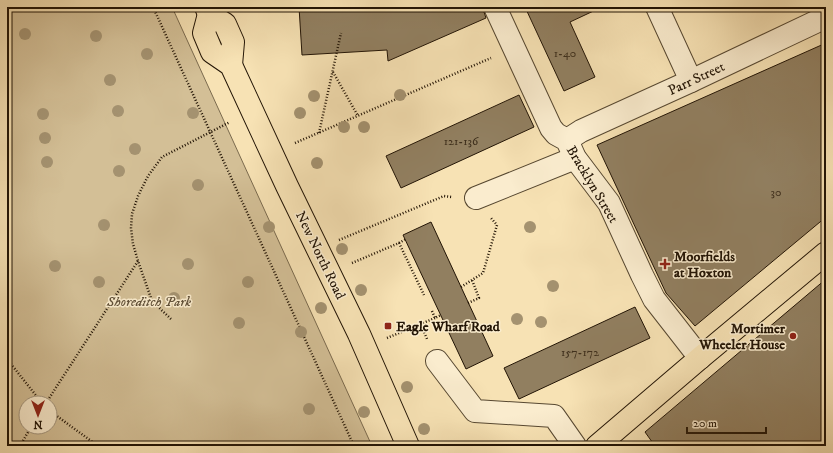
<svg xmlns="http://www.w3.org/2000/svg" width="833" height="453" font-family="'IM FELL DW Pica',serif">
  <rect width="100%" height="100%" fill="#f7e2b4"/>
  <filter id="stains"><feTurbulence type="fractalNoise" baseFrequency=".005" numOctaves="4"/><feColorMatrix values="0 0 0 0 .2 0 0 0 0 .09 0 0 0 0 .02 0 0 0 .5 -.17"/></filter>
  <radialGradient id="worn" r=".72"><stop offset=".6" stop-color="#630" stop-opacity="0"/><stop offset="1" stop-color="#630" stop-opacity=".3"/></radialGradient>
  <!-- green -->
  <path fill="#d3bf96" stroke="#7a6a4e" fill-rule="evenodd" d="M7 7H172L372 446H7ZM26 403H50V427H26Z"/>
  <!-- building -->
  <g fill="#917f60" stroke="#221405">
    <polygon points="299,7 483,7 484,12 486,18 388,61 387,50 302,55"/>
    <polygon points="525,7 602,7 570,22 595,77 564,91"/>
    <polygon points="826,43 826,217 695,326 666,293 597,145"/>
    <polygon points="519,95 534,127 401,188 386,156"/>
    <polygon points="431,222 493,356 466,369 403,235"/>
    <polygon points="826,279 826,446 655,446 645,432"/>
    <polygon points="635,307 650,338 519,399 504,368"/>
  </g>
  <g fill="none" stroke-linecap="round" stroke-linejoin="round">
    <defs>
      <g id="minor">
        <polyline points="495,7 551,128 556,134 567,140 575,158 609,203 642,275 654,299 700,358"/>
        <polyline points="657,7 691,81"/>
        <polyline points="567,140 581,131 691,81 826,17"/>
        <polyline points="476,198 575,158"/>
        <polyline points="437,361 475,411 554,416 575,446"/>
      </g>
      <g id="major">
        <polyline points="206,7 209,14 225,24 233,42 231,65"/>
        <polyline points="209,14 204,33 212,52 231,65 287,186 359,334 408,446"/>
        <polyline points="597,446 700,358 826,253"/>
      </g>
    </defs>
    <!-- minor casing -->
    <use href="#minor" stroke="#574831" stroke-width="24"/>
    <!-- major casing -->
    <use href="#major" stroke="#221405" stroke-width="24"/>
    <!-- path -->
    <g stroke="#221405" stroke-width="2.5" stroke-dasharray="1 2" stroke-linecap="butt">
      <polyline points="153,7 354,446"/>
      <polyline points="333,72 358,116"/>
      <polyline points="319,133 341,33"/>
      <polyline points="295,143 491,58"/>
      <polyline points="339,240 444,196 452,197"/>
      <polyline points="399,243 406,239"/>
      <polyline points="352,263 399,243 424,295"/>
      <polyline points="461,287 483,273 497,225 491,218"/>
      <polyline points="468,303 479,298 472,280"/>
      <polyline points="432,311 435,318 441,315"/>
      <polyline points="171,319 152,301 138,261 133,244 131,228 132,214 138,196 148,176 162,157 230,122"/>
      <polyline points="421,324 427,339"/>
      <polyline points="387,338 435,318"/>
      <polyline points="7,359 42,403"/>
      <polyline points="46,403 138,261"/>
      <polyline points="50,411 98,446"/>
      <polyline points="20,446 31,427"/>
    </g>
    <!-- minor -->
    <use href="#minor" stroke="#faecce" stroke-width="22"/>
    <!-- major -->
    <use href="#major" stroke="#f7e2b4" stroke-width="22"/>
  </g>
  <!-- trees -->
  <g fill="#a49270">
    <circle cx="25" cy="34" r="6"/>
    <circle cx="96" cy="36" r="6"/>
    <circle cx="147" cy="54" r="6"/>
    <circle cx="110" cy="80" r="6"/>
    <circle cx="400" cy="95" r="6"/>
    <circle cx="314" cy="96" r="6"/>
    <circle cx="118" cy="111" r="6"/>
    <circle cx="193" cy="113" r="6"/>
    <circle cx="300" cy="113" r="6"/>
    <circle cx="43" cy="114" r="6"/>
    <circle cx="344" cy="127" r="6"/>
    <circle cx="364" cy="127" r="6"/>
    <circle cx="45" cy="138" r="6"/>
    <circle cx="135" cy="149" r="6"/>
    <circle cx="47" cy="162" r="6"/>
    <circle cx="317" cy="163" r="6"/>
    <circle cx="119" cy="171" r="6"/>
    <circle cx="198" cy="185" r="6"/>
    <circle cx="104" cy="225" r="6"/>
    <circle cx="269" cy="227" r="6"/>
    <circle cx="530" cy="227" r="6"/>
    <circle cx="342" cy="249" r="6"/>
    <circle cx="188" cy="264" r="6"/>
    <circle cx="55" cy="266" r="6"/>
    <circle cx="99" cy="282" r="6"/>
    <circle cx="248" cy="282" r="6"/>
    <circle cx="553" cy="286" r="6"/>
    <circle cx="361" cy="290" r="6"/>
    <circle cx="174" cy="298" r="6"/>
    <circle cx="321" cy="308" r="6"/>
    <circle cx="517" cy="319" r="6"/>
    <circle cx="541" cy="322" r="6"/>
    <circle cx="239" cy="323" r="6"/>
    <circle cx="301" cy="332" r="6"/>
    <circle cx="407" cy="387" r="6"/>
    <circle cx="309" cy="409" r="6"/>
    <circle cx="364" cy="412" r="6"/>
    <circle cx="424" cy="429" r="6"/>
  </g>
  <!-- markers -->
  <g fill="#8f2418" stroke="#faecce" stroke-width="1.5">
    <path d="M663 258h4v4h4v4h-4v4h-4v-4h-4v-4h4z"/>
    <rect x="384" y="322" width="8" height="8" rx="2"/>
    <circle cx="793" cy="336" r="4"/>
  </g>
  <g text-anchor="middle" stroke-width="3" stroke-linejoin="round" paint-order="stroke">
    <!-- number labels -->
    <g font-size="12" fill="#3e2f1c">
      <text x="565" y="57">1-40</text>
      <text x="461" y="145">121-136</text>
      <text x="776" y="196">30</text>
      <text x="580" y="356">157-172</text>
    </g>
    <!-- street labels -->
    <g font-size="14" fill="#221405" stroke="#faecce">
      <text transform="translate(696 78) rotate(-25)" y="5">Parr Street</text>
      <text transform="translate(593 184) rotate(59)" y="5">Bracklyn Street</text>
      <text transform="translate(321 255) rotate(64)" y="5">New North Road</text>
    </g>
    <!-- poi labels -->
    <g font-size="14" font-weight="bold" fill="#221405" stroke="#faecce" text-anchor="start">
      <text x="674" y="261">Moorfields<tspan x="674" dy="16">at Hoxton</tspan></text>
      <text x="396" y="331">Eagle Wharf Road</text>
      <text x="785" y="333" text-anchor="end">Mortimer<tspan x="785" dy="16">Wheeler House</tspan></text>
    </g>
    <!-- park labels -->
    <g font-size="14" font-style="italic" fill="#605038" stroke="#faecce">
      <text x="149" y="306">Shoreditch Park</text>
    </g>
  </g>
  <!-- margin -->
  <rect width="833" height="453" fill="none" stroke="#f7e2b4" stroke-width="24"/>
  <rect x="8" y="8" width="817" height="437" fill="none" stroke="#221405" stroke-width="2"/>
  <rect x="12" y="12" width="809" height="429" fill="none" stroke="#221405"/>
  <!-- north arrow -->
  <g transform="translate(38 415) rotate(180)"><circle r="19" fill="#faecce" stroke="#a4967e"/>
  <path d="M0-3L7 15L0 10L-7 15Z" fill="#8f2418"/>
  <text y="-6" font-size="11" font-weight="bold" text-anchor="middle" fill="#221405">N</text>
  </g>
  <!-- scale -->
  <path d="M687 427v6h79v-6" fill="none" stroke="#221405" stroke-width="2"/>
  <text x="693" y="427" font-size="12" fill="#221405" stroke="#faecce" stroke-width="3" paint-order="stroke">20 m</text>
  <rect width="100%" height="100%" filter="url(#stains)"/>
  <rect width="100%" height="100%" fill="url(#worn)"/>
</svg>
